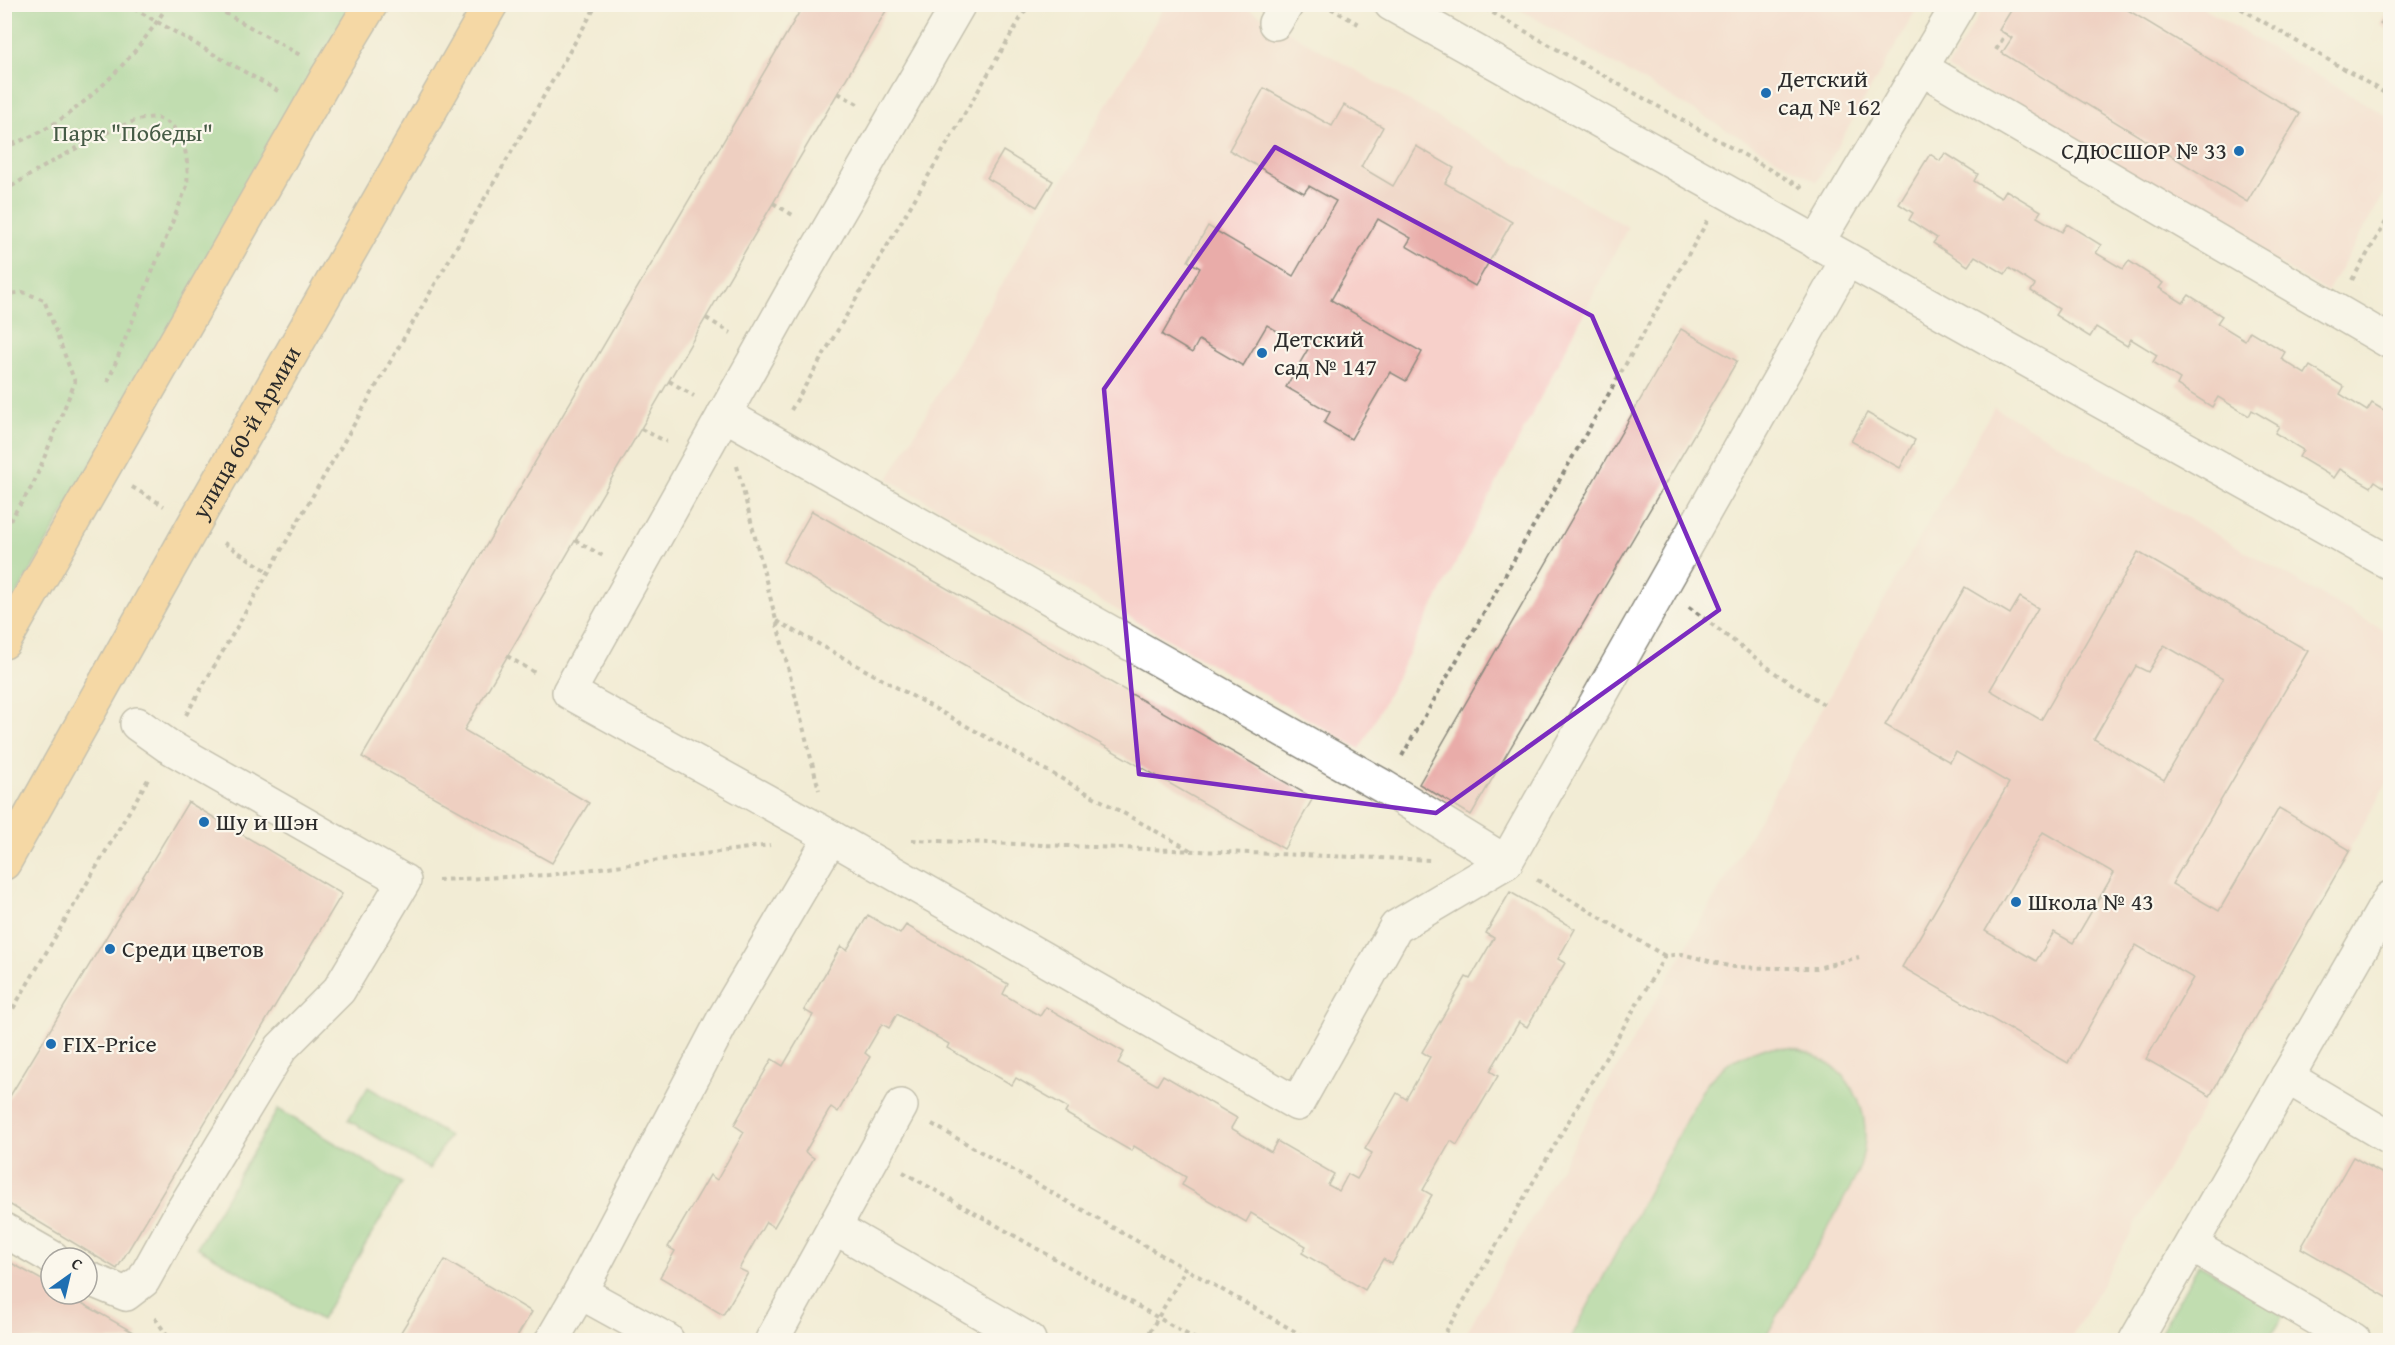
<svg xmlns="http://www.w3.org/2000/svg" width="2395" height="1345" font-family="'Gentium Book Plus',serif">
  <rect width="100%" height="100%" fill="#fbf7ec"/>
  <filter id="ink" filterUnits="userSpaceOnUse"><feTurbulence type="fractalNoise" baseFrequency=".0167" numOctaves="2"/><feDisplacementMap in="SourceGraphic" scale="12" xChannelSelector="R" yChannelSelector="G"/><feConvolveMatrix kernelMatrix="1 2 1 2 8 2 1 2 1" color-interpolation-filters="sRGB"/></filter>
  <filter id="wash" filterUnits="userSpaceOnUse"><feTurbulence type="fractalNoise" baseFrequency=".008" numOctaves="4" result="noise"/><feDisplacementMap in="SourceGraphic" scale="24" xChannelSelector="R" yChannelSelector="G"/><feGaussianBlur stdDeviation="1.35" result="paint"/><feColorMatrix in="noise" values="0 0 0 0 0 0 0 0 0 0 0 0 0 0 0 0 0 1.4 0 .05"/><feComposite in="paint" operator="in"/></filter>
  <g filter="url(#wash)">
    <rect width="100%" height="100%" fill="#f2ecd5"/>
    <!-- built -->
    <g fill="#f7d0ca">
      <polygon points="1165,5 1242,5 1628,227 1360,749 888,479"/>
      <polygon points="1512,5 1919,5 1817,182"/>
      <polygon points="1985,5 2198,5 2390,118 2390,184 2327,292 1947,68"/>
      <polygon points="1994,407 2390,634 2390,778 2070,1340 1462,1340"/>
    </g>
    <!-- green -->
    <g fill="#85ca84" stroke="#587a58" stroke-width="1.5">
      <polygon points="5,5 354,5 5,616"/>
      <path d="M1762 1048C1773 1048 1785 1046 1795 1049 1858 1065 1881 1124 1854 1181L1764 1340H1570L1701 1092C1717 1068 1735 1057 1762 1048Z"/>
      <polygon points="368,1087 449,1136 429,1169 348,1120"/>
      <polygon points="278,1109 402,1183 321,1320 197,1247"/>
      <polygon points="2199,1264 2284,1314 2268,1340 2156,1340"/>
    </g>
    <g id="blocks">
      <!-- building -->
      <g fill="#e9aca9" fill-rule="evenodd">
        <polygon points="804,4 890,4 464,730 589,803 552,863 362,757"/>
        <polygon points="2015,4 2118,4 2300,114 2247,202 2002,53 2012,38 1999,30"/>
        <polygon points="2382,4 2390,4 2390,31 2380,24 2390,9"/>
        <polygon points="1264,88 1332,126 1344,105 1383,127 1361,167 1393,186 1416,146 1454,168 1445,183 1512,222 1475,286 1406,246 1411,238 1378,219 1331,300 1422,352 1406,381 1390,372 1351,439 1324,423 1330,412 1286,387 1308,349 1267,325 1243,366 1199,340 1192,353 1162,335 1200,268 1188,261 1208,226 1293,276 1336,201 1309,186 1304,193 1229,150"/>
        <polygon points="1003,151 1053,181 1037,207 987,178"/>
        <polygon points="1945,153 1978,174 1974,181 2001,198 2006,190 2041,211 2037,217 2062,232 2067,224 2101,245 2096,253 2123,269 2129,261 2163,283 2159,288 2183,303 2189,295 2222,316 2217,323 2245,340 2250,331 2285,352 2281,359 2305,374 2310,366 2344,387 2340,394 2367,411 2372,403 2390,414 2390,491 2375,481 2371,487 2340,469 2334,478 2299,457 2303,450 2275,433 2279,426 2252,410 2249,416 2218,397 2212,407 2177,385 2180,379 2153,362 2157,355 2131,339 2127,346 2096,327 2090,337 2055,315 2059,309 2031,291 2035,285 2009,268 2005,274 1975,256 1968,266 1933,243 1937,238 1909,220 1913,213 1899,204 1930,154 1940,161"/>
        <polygon points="1681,329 1737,361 1471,815 1419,784"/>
        <polygon points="1867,413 1915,440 1900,468 1851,441"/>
        <polygon points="812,511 1313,798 1284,849 783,562"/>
        <path d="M2138 552 2308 651 2172 884 2219 911 2279 808 2350 850 2210 1096 2146 1059 2193 978 2136 945 2068 1063 1902 967 2009 783 1956 752 1950 762 1885 725 1965 587 2010 614 2020 597 2038 608 1990 690 2041 720ZM2164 645 2223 679 2164 780 2094 739 2136 666 2148 672ZM2043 832 2114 873 2073 943 2054 932 2036 961 1985 931Z"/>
        <polygon points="188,802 342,894 117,1269 4,1201 4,1106"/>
        <polygon points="1510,892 1575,929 1558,959 1565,963 1527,1027 1519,1022 1490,1071 1498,1076 1457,1145 1451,1141 1423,1190 1432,1195 1392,1264 1383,1259 1365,1290 1302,1253 1306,1246 1251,1213 1246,1222 1182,1185 1186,1177 1134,1146 1131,1151 1065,1113 1068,1108 1016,1078 1012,1085 947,1048 949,1044 897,1014 889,1028 882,1024 865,1053 870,1057 838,1112 831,1107 805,1152 814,1158 774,1227 766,1222 739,1269 748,1273 723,1315 660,1277 675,1251 668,1247 710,1175 717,1180 744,1132 734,1125 772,1059 783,1066 813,1015 804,1010 841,946 847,950 868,915 900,934 906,925 1008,984 1003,994 1040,1016 1046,1007 1124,1052 1118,1063 1157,1085 1163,1075 1237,1118 1231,1128 1271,1152 1277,1141 1334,1174 1328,1185 1339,1191 1348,1174 1357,1179 1372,1153 1365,1149 1397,1093 1406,1099 1430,1057 1422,1052 1466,977 1470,979 1494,938 1486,933"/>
        <polygon points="2353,1157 2390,1178 2390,1299 2301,1248"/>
        <polygon points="4,1259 51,1285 51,1294 66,1294 138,1335 135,1340 4,1340"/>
        <polygon points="445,1260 532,1312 515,1340 396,1340"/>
      </g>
    </g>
  </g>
  <g filter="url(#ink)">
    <use href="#blocks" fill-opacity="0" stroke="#8e8c80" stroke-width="1.5"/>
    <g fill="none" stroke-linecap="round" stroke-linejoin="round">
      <defs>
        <g id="minor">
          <polyline points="1391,4 2390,563"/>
          <polyline points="1275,23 1287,4"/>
          <polyline points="1921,68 2390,342"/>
          <polyline points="1817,243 1959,4"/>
          <polyline points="724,414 1384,787 1506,862"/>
          <polyline points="831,837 1297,1104 1396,927 1506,862 1847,260"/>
          <polyline points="2287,1077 2390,1138"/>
          <polyline points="834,1227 1029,1340"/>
          <polyline points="4,1230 53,1258"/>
          <polyline points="2191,1245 2354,1340"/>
          <polyline points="87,1278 126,1294 143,1281 178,1218 281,1048 339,990 404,881 168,746 137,724"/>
          <polyline points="552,1340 580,1292"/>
          <polyline points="667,1340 580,1292 723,1020 831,837 569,692 793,291 959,4"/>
          <polyline points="772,1340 901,1106"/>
          <polyline points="2136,1340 2390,898"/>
        </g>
        <g id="major">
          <polyline points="4,642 328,75 371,4"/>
          <path id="s1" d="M4 863 194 524 491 4"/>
        </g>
      </defs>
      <!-- minor casing -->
      <use href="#minor" stroke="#8e8c80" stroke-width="36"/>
      <!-- major casing -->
      <use href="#major" stroke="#8e8c80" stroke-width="36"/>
      <!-- path -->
      <g stroke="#8e8c80" stroke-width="4" stroke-dasharray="4.5 4.5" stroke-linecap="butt">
        <polyline points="126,4 278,91"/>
        <polyline points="209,4 300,55"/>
        <polyline points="1323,4 1362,26"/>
        <polyline points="1477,4 1806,190"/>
        <polyline points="2233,4 2390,96"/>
        <polyline points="1996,50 2006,33"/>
        <polyline points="838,93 861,106"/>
        <path d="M4 148C20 141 36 135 50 126 95 99 142 49 168 4"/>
        <path d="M4 191C30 175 130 112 156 118 186 124 189 161 187 186L107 384"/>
        <polyline points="773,203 796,217"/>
        <polyline points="2352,280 2390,215"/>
        <polyline points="4,295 23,292 44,300 75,382 33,485 4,529"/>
        <polyline points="706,318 731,333"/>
        <polyline points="669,381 694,396"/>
        <polyline points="791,410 1029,4"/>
        <polyline points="641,429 667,442"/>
        <polyline points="737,466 819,790"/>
        <polyline points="132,487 164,506"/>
        <polyline points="575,540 603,556"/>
        <polyline points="224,543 269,572"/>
        <polyline points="1689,607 1778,675 1825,705"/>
        <polyline points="777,621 1190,850"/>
        <polyline points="507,656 537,674"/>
        <polyline points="186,715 597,4"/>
        <polyline points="1402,756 1708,220"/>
        <polyline points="912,840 1432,860"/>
        <polyline points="438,880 549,875 770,845"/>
        <polyline points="1537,880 1665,956"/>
        <polyline points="4,1024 150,776"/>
        <polyline points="932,1124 1310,1340"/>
        <polyline points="903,1172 1197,1340"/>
        <polyline points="155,1318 170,1340"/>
        <polyline points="1145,1340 1186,1269"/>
        <polyline points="1441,1340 1665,956 1682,954 1732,967 1773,968 1817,968 1859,957"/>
      </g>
      <!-- minor -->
      <use href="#minor" stroke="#fff" stroke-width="33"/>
      <!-- major -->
      <use href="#major" stroke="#f8bf6c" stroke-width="33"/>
    </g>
  </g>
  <!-- marked area -->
  <path d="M0 0H2395V1345H0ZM1275 147 1592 316 1719 610 1436 813 1139 774 1104 389Z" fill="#f2ecd5" fill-opacity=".55" fill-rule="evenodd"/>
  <path fill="none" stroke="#7b2cbf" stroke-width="4.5" stroke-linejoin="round" d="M1275 147 1592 316 1719 610 1436 813 1139 774 1104 389Z"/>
  <!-- markers -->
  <g fill="#1f6fb2" stroke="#fbf7ec" stroke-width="2">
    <circle cx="1766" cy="93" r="6"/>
    <circle cx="2239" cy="151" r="6"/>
    <circle cx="1262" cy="353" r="6"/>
    <circle cx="204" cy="822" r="6"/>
    <circle cx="2016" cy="902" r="6"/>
    <circle cx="110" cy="949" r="6"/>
    <circle cx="51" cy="1044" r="6"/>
  </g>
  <g text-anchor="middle" stroke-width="4.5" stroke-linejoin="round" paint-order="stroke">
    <!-- poi labels -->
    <g font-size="24" fill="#2b2b2b" stroke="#fbf7ec" text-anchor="start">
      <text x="1778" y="87">Детский<tspan x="1778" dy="28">сад № 162</tspan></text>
      <text x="2227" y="159" text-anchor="end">СДЮСШОР № 33</text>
      <text x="1274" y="347">Детский<tspan x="1274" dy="28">сад № 147</tspan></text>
      <text x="216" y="830">Шу и Шэн</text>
      <text x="2028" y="910">Школа № 43</text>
      <text x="122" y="957">Среди цветов</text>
      <text x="63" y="1052">FIX-Price</text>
    </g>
    <!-- park labels -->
    <g font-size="24" fill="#465b46" stroke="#fbf7ec">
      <text x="133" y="141">Парк "Победы"</text>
    </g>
    <!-- street labels -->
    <g font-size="24" fill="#2b2b2b" stroke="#fbf7ec">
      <text dy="8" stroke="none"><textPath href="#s1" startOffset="494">улица 60-й Армии</textPath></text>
    </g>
  </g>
  <!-- margin -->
  <rect width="2395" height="1345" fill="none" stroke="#fbf7ec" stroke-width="24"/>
  <!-- north arrow -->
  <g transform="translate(69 1276) rotate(34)"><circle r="28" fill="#fbf7ec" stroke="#a8a59f" stroke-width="1.5"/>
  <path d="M0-4.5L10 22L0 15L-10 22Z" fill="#1f6fb2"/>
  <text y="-9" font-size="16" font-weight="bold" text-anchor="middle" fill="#2b2b2b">С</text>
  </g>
</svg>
